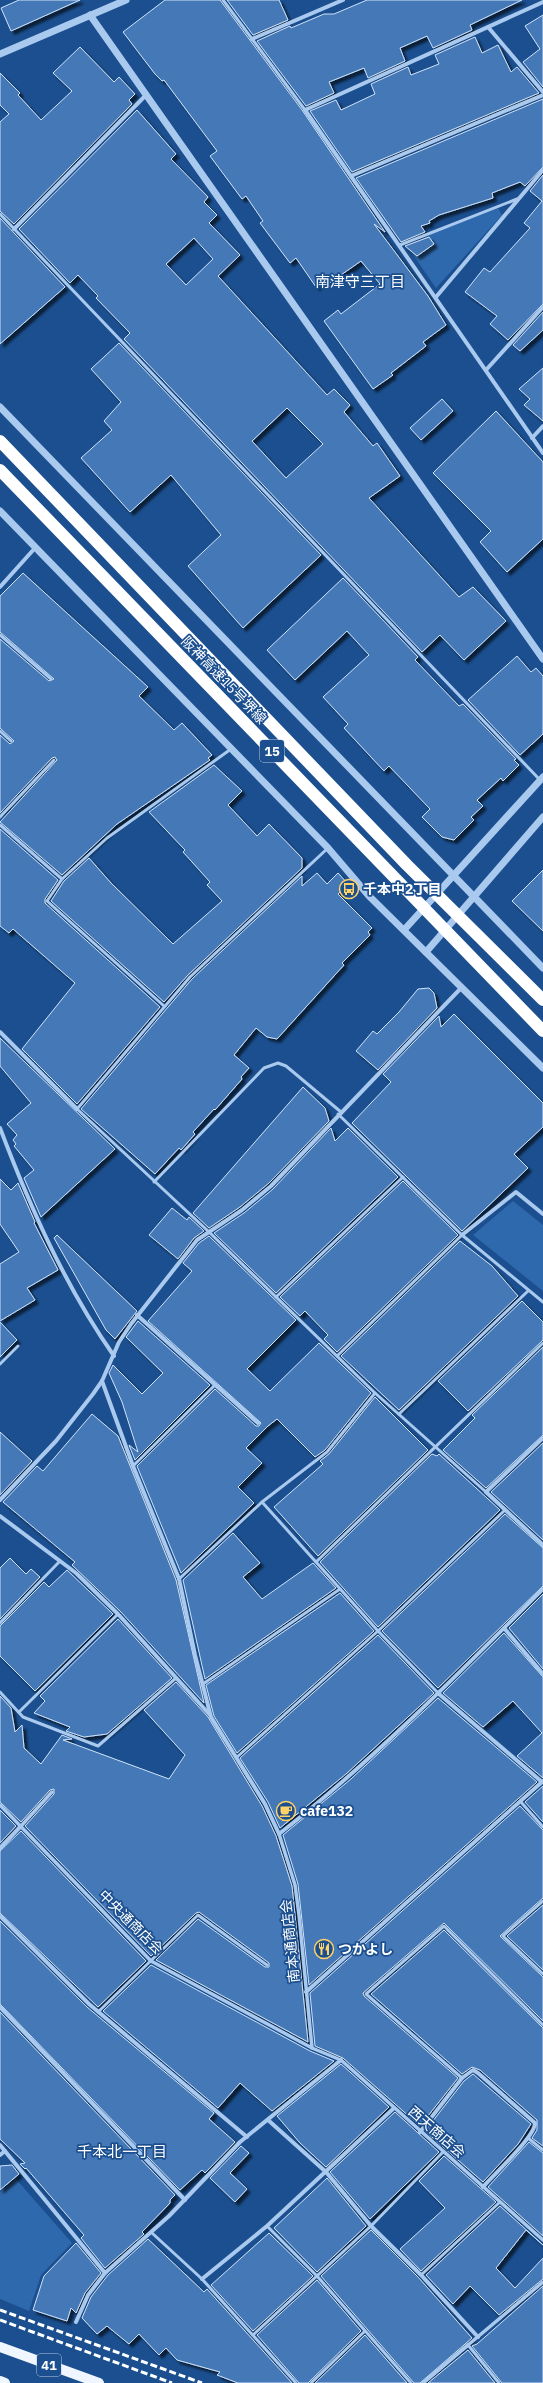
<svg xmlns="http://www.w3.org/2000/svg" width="543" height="2383" font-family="'IBM Plex Sans','Noto Sans JP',sans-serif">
  <defs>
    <filter id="shadow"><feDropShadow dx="3.5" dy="3.5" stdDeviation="1" flood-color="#0009"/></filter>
  </defs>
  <rect width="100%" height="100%" fill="#1b4f8f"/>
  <!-- green -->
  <g fill="#2e69ad">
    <polygon points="498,208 502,215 436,288 409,249 428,235"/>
    <polygon points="513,1201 543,1225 543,1291 473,1235"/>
    <polygon points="16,2179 72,2243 41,2275 29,2311 0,2299 0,2192"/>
  </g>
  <!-- building -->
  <g fill="#4478b7" stroke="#cfe3fa" fill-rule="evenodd" filter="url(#shadow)">
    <polygon points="19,0 80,0 11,31 1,8"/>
    <polygon points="165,0 220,0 302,110 385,232 374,224 428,296 446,325 423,342 426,346 391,373 393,375 373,389 324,321 338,310 341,314 380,284 361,261 328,284 325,280 316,287 296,258 290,263 260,223 263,221 246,196 242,199 210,156 217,151 164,80 162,81 155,74 123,32"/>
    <polygon points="227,0 279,0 288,20 253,35"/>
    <polygon points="367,0 522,0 470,25 472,30 433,48 427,36 400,48 405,61 368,78 364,68 329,82 334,93 306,106 257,41 290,26 291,28 324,14 334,14"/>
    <polygon points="543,15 543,87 523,62 540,49 525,26"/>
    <polygon points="475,37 482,53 498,45 511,72 517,67 539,93 352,172 310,111 336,100 341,110 375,94 371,84 408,67 411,75 439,64 435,55"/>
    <polygon points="80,47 114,82 119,77 135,94 129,100 132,104 14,224 0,211 0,122 9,114 0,105 0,73 20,93 18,95 41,120 72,91 53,73"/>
    <polygon points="543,99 543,167 525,186 520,182 492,193 493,198 439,215 429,221 430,223 421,226 425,232 401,242 356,178"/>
    <path d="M137 110 176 154 171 159 208 197 204 202 217 215 209 223 240 255 218 276 327 395 334 389 350 405 344 412 373 446 377 443 400 476 369 498 459 597 473 587 506 621 464 660 440 635 422 652 124 339 130 333 96 298 98 296 78 275 70 283 19 229ZM194 238 213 259 186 285 166 264ZM287 408 323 444 286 478 252 441Z"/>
    <polygon points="543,175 543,304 508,340 490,324 497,316 465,292 484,268 490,272 530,228 524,223 542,201 530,191"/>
    <polygon points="0,218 65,287 0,344"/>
    <polygon points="429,237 434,244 417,256 405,246"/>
    <polygon points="543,312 543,330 520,351 513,345"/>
    <polygon points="119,343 321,555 243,628 188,566 221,535 171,475 130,512 81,458 112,430 104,421 121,402 91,369"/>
    <polygon points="543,368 543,421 524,405 530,399 519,389"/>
    <polygon points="442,399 453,411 421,440 410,428"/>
    <polygon points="496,411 543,462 543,539 507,572 480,542 491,531 433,473"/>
    <polygon points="23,573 148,687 139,696 174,730 182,723 212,755 208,758 210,760 117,824 62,875 0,822 57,760 55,757 52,758 0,813 0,735 10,744 14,741 0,728 0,639 49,681 54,679 0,632 0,596"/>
    <polygon points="343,578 418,657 415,660 459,706 463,704 516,759 514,760 519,765 503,781 501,778 477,800 483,806 471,817 474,820 454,840 442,837 422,817 430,809 389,766 384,771 344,728 348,724 323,697 369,655 347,631 295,680 267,650"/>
    <polygon points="517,656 531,672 536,668 543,676 543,734 520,755 468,700"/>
    <polygon points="214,765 242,791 228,805 257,836 269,824 302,858 302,868 188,975 164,1002 51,901 64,881 89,858 111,883 173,944 222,901 207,885 210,882 183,852 185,850 149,812"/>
    <polygon points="0,829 58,880 45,899 45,903 160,1007 77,1104 22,1049 75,983 13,929 9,933 0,926"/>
    <polygon points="543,870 543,931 512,901"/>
    <polygon points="317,873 327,884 338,873 348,884 338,894 372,928 368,932 370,935 342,963 344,965 277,1039 267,1037 256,1028 234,1055 249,1068 241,1077 242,1079 215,1110 214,1109 193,1132 195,1134 181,1150 179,1148 155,1174 81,1109 192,979 302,876 302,886"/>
    <polygon points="429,988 434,993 437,1008 378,1070 356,1051 373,1031 377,1034 399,1012 418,989"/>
    <polygon points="454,1014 543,1103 543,1127 514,1154 528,1168 462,1231 352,1123 391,1082 383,1074 439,1016 441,1027"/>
    <polygon points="0,1038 115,1149 41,1217 24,1178 34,1170 14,1146 16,1144 13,1140 17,1135 7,1124 31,1103 0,1066"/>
    <polygon points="303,1087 325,1108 329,1121 269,1183 240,1207 209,1228 193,1213"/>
    <polygon points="331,1128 335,1141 348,1128 398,1177 276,1293 214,1233 244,1213 273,1189"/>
    <polygon points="0,1179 11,1190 18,1183 35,1222 34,1223 58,1270 27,1288 35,1300 0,1321 0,1264 19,1252 0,1224"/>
    <polygon points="403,1181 458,1235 337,1352 324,1339 328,1335 305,1311 300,1316 280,1297"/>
    <polygon points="172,1208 187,1220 189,1217 204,1231 194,1238 178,1259 149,1235"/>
    <polygon points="57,1235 137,1311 115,1339 106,1330 54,1238"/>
    <polygon points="209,1236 296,1320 247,1369 270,1391 319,1343 371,1393 325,1450 315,1457 277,1419 268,1426 246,1448 262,1463 238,1487 254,1503 181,1573 137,1466 215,1389 256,1426 259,1426 261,1423 148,1321 192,1271 183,1263 199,1243"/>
    <polygon points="460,1241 492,1266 518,1296 399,1410 341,1356"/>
    <polygon points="522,1301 543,1322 543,1340 468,1411 438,1381"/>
    <polygon points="138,1321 210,1385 135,1460 129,1445 138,1452 122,1402 109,1373 113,1365 142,1394 163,1373 126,1337"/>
    <polygon points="0,1322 17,1340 0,1357"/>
    <polygon points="543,1347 543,1435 486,1488 443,1450 475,1418 472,1415"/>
    <polygon points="375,1397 428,1450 318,1556 274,1507 323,1464 320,1461 329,1454"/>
    <polygon points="92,1414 118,1436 176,1580 204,1703 121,1612 72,1565 75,1562 3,1502 37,1466 43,1471"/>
    <polygon points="0,1432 32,1461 0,1495"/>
    <polygon points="543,1443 543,1540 491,1492"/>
    <polygon points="432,1454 437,1456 439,1454 500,1510 378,1627 320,1562"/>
    <polygon points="505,1514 543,1548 543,1586 438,1688 382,1631"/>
    <polygon points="233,1533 260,1563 243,1577 262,1599 313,1563 336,1588 205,1679 183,1580"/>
    <polygon points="10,1558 26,1574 31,1569 40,1577 0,1619 0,1568"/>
    <polygon points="67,1570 113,1614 35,1691 0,1656 0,1626 44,1582 49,1587"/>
    <polygon points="340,1593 374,1631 237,1753 214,1716 206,1685"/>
    <polygon points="543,1594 543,1669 509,1628"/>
    <polygon points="118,1619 172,1678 107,1734 84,1737 66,1731 70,1727 34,1713 45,1701 40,1696"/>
    <polygon points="504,1633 543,1677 543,1778 517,1756 542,1733 513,1701 483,1727 443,1693"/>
    <polygon points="378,1635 434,1693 346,1774 280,1828 268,1802 240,1758"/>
    <polygon points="176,1682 208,1717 262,1806 276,1836 292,1886 308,2042 156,1960 198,1919 265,1967 269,1967 269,1963 199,1912 196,1913 151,1956 25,1826 54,1794 54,1789 50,1790 21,1822 0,1802 0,1696 11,1708 15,1732 22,1725 24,1748 41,1764 62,1735 72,1739 63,1740 169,1779 185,1755 144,1710"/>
    <polygon points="438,1698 537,1782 309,1985 298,1884 283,1835 351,1779"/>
    <polygon points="543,1786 543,1822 525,1802"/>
    <polygon points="520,1806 543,1830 543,1898 500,1936 543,1977 543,2021 444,1923 363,1993 364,1996 458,2078 420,2126 343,2058 315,2046 310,1993"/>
    <polygon points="0,1810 16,1826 0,1843"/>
    <polygon points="21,1831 146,1961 98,2007 0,1913 0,1851"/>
    <polygon points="543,1905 543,1970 507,1936"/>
    <polygon points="0,1921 87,2007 214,2113 209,2119 235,2142 205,2173 202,2170 180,2190 0,2004"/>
    <polygon points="444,1930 543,2028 543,2146 532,2138 537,2130 537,2120 480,2070 472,2067 462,2074 371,1994"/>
    <polygon points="151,1965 310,2051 334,2061 272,2111 240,2083 218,2108 103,2011"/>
    <polygon points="0,2012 175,2195 170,2200 170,2203 142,2232 144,2234 105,2268 81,2238 84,2235 26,2168 25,2169 20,2164 25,2163 0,2139"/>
    <polygon points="341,2064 389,2107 326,2167 300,2143 277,2116"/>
    <polygon points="473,2074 531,2124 518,2144 483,2182 425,2131 464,2081"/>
    <polygon points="395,2112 439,2152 370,2219 330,2172"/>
    <polygon points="529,2142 543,2153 543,2236 488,2187"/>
    <polygon points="241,2146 249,2153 230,2173 247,2189 235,2202 210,2178"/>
    <polygon points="444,2156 496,2202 421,2271 400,2249 445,2208 419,2181"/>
    <polygon points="12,2165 19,2174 0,2190 0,2166"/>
    <polygon points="327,2178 366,2226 317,2272 274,2228"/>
    <polygon points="500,2206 543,2245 526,2230 496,2268 515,2288 543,2258 543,2279 499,2315 470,2286 453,2304 426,2275"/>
    <polygon points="371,2230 418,2277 472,2338 420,2383 414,2383 321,2276"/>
    <polygon points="269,2233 313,2276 253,2331 211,2285"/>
    <polygon points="148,2239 204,2292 207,2289 292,2383 238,2383 217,2375 220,2372 177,2360 166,2348 159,2355 139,2334 129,2344 107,2326 97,2334 82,2318 91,2297 108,2275"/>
    <polygon points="76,2243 101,2273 85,2293 76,2313 71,2308 67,2321 33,2310 44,2276"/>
    <polygon points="317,2280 361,2331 308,2383 299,2383 257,2335"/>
    <polygon points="543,2286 543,2383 502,2383 472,2346 477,2344"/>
    <polygon points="365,2335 407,2383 315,2383"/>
    <polygon points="468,2350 495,2383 428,2383"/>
  </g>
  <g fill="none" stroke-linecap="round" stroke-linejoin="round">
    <!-- service -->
    <g stroke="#a9c9ee" stroke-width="3">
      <polyline points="223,0 305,110"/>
      <polyline points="0,214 540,780"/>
      <polyline points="400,245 517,199"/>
      <polyline points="0,635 51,679"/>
      <polyline points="0,731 11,741"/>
      <polyline points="0,817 54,760"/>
      <polyline points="0,825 62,879 47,901 164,1006"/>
      <polyline points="62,879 107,838 231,749"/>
      <polyline points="338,1114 462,1235"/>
      <polyline points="154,1182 264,1068 278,1063 286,1066 341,1112"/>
      <polyline points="276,1297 403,1177"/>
      <polyline points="337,1356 462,1235 543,1302"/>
      <polyline points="0,1364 18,1346"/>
      <polyline points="375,1393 486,1492"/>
      <polyline points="399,1414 528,1291"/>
      <polyline points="133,1466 215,1385"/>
      <polyline points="262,1502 378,1631 439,1694"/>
      <polyline points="316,1562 543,1343"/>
      <polyline points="179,1579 262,1502 327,1452 375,1393 208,1231 77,1109 190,977 328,848"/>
      <polyline points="0,1623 60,1561"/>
      <polyline points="203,1684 340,1589"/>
      <polyline points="0,1692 23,1717 98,1746 176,1678"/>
      <polyline points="19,1712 118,1614"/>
      <polyline points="237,1757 378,1631 505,1510"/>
      <polyline points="520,1801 543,1827"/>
      <polyline points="543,1901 503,1936 543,1974"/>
      <polyline points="98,2012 198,1915 267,1965"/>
      <polyline points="462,2078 366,1994 444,1926 543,2025"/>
      <polyline points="528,2138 543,2150"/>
      <polyline points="267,2226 317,2276 411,2383"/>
      <polyline points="152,2233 202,2279 296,2383"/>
      <polyline points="421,2275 500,2202"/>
      <polyline points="253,2335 371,2226 443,2152"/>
      <polyline points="468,2345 499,2383"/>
      <polyline points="311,2383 365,2331"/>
    </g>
    <!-- pedestrian -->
    <g stroke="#a9c9ee" stroke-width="3.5">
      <polyline points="0,1805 151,1961 312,2048 341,2060 543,2240"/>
      <polyline points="21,1826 52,1792"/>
      <polyline points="279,1834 295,1885 299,1915 312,2048"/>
      <polyline points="468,2345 543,2282"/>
    </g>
    <!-- minor -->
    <g stroke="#a9c9ee" stroke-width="4">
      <polyline points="543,2 305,110 543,453"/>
      <polyline points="488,27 543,92"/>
      <polyline points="252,39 343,0"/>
      <polyline points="351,176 543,95"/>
      <polyline points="14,229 146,95"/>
      <polyline points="436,297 543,170"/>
      <polyline points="486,370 543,307"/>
      <polyline points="532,438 543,426"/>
      <polyline points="0,587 35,548"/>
      <polyline points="0,1032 77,1109"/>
      <path d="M0 1128C30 1207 65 1286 114 1356"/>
      <polyline points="462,1235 516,1192 543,1214"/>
      <polyline points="137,1315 258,1423"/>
      <path d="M102 1381 133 1466 179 1579 195 1655 211 1717 265 1804 279 1834C374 1760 458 1674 543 1589"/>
      <polyline points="543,1438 486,1492 543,1545"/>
      <polyline points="0,1500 56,1441 93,1394 102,1381 119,1342 131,1324 197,1240 242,1210 271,1186 462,987"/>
      <polyline points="0,1516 76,1573 118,1614 210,1715"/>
      <polyline points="504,1628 543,1674"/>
      <polyline points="439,1694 542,1782"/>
      <polyline points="0,1848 21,1826"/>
      <polyline points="0,1916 89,2004 247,2137"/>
      <polyline points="306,1992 543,1781"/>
      <polyline points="0,2007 185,2200"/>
      <polyline points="268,2120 326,2172 371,2226 421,2275 478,2337"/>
      <path d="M420 2132 462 2078 473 2070 478 2073 535 2123C535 2137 493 2175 483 2187"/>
      <polyline points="0,2145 105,2273"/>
      <polyline points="0,2155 5,2151"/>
      <polyline points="202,2279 267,2226 394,2108"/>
      <polyline points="76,2322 88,2295 105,2273 169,2216 240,2142 341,2060"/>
      <polyline points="423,2383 468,2345"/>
    </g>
    <!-- tertiary -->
    <g stroke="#a9c9ee" stroke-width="7">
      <polyline points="90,15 543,659"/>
      <polyline points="0,54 126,0"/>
      <polyline points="0,407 543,968"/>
      <polyline points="0,511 328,848 369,896 543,1068"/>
      <polyline points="404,930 543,777"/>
      <polyline points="426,952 543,817"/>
    </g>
    <!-- primary -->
    <g stroke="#f0f6ff" stroke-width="10">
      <polyline points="0,2347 99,2383"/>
      <polyline points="0,2381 5,2383"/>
    </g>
    <!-- rail -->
    <g stroke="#fff" stroke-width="3" stroke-dasharray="7 3" stroke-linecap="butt">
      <polyline points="0,2310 202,2383"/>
      <polyline points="0,2320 172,2383"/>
    </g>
    <!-- motorway-bridge -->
    <g stroke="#fff" stroke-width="12">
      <polyline points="0,441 407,865 543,1000"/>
      <polyline points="0,470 543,1031"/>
    </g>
  </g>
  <!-- icons -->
  <defs>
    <symbol id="bus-ring" viewBox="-11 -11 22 22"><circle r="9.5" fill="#1b4f8f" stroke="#ffd166" stroke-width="1.5"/><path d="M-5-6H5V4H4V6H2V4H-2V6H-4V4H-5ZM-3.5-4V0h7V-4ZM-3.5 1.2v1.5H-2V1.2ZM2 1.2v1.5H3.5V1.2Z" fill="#ffd166"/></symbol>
    <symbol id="cafe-ring" viewBox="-11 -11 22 22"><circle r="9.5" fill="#1b4f8f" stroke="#ffd166" stroke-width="1.5"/><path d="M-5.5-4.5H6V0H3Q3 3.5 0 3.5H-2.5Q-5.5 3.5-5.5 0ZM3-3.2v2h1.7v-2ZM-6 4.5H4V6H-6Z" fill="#ffd166"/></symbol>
    <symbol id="restaurant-ring" viewBox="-11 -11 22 22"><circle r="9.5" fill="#1b4f8f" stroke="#ffd166" stroke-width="1.5"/><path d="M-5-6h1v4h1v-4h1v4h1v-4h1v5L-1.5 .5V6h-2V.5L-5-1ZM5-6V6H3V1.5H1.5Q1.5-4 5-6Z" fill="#ffd166"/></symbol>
  </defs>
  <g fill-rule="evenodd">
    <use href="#bus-ring" x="338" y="878" width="22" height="22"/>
    <use href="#cafe-ring" x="275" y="1800" width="22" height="22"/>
    <use href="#restaurant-ring" x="313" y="1938" width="22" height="22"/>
  </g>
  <g text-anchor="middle" stroke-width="3.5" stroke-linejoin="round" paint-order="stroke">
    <!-- shield labels -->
    <g fill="#1b4f8f" stroke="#bbcadd" stroke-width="1">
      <rect x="260" y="740" width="24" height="22" rx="3"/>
      <rect x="37" y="2354" width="24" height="22" rx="3"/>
    </g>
    <g font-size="13" font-weight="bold" fill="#fff">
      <text x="272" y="756">15</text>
      <text x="49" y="2370">41</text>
    </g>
    <!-- street labels -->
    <g font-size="14" fill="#fff" stroke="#1b4f8f">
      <text transform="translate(224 680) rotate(46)" y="5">阪神高速15号堺線</text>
      <text transform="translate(131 1922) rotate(45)" y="5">中央通商店会</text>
      <text transform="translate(290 1941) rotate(-96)" y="5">南本通商店会</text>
      <text transform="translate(437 2132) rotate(41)" y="5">西天商店会</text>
    </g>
    <!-- poi labels -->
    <g font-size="14" font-weight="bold" fill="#fff" stroke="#1b4f8f" text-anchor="start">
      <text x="363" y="894">千本中2丁目</text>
      <text x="300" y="1816">cafe132</text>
      <text x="338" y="1954">つかよし</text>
    </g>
    <!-- neighbourhood labels -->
    <g font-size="15" fill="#fff" stroke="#1b4f8f">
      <text x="360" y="287">南津守三丁目</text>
      <text x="122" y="2157">千本北一丁目</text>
    </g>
  </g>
</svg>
